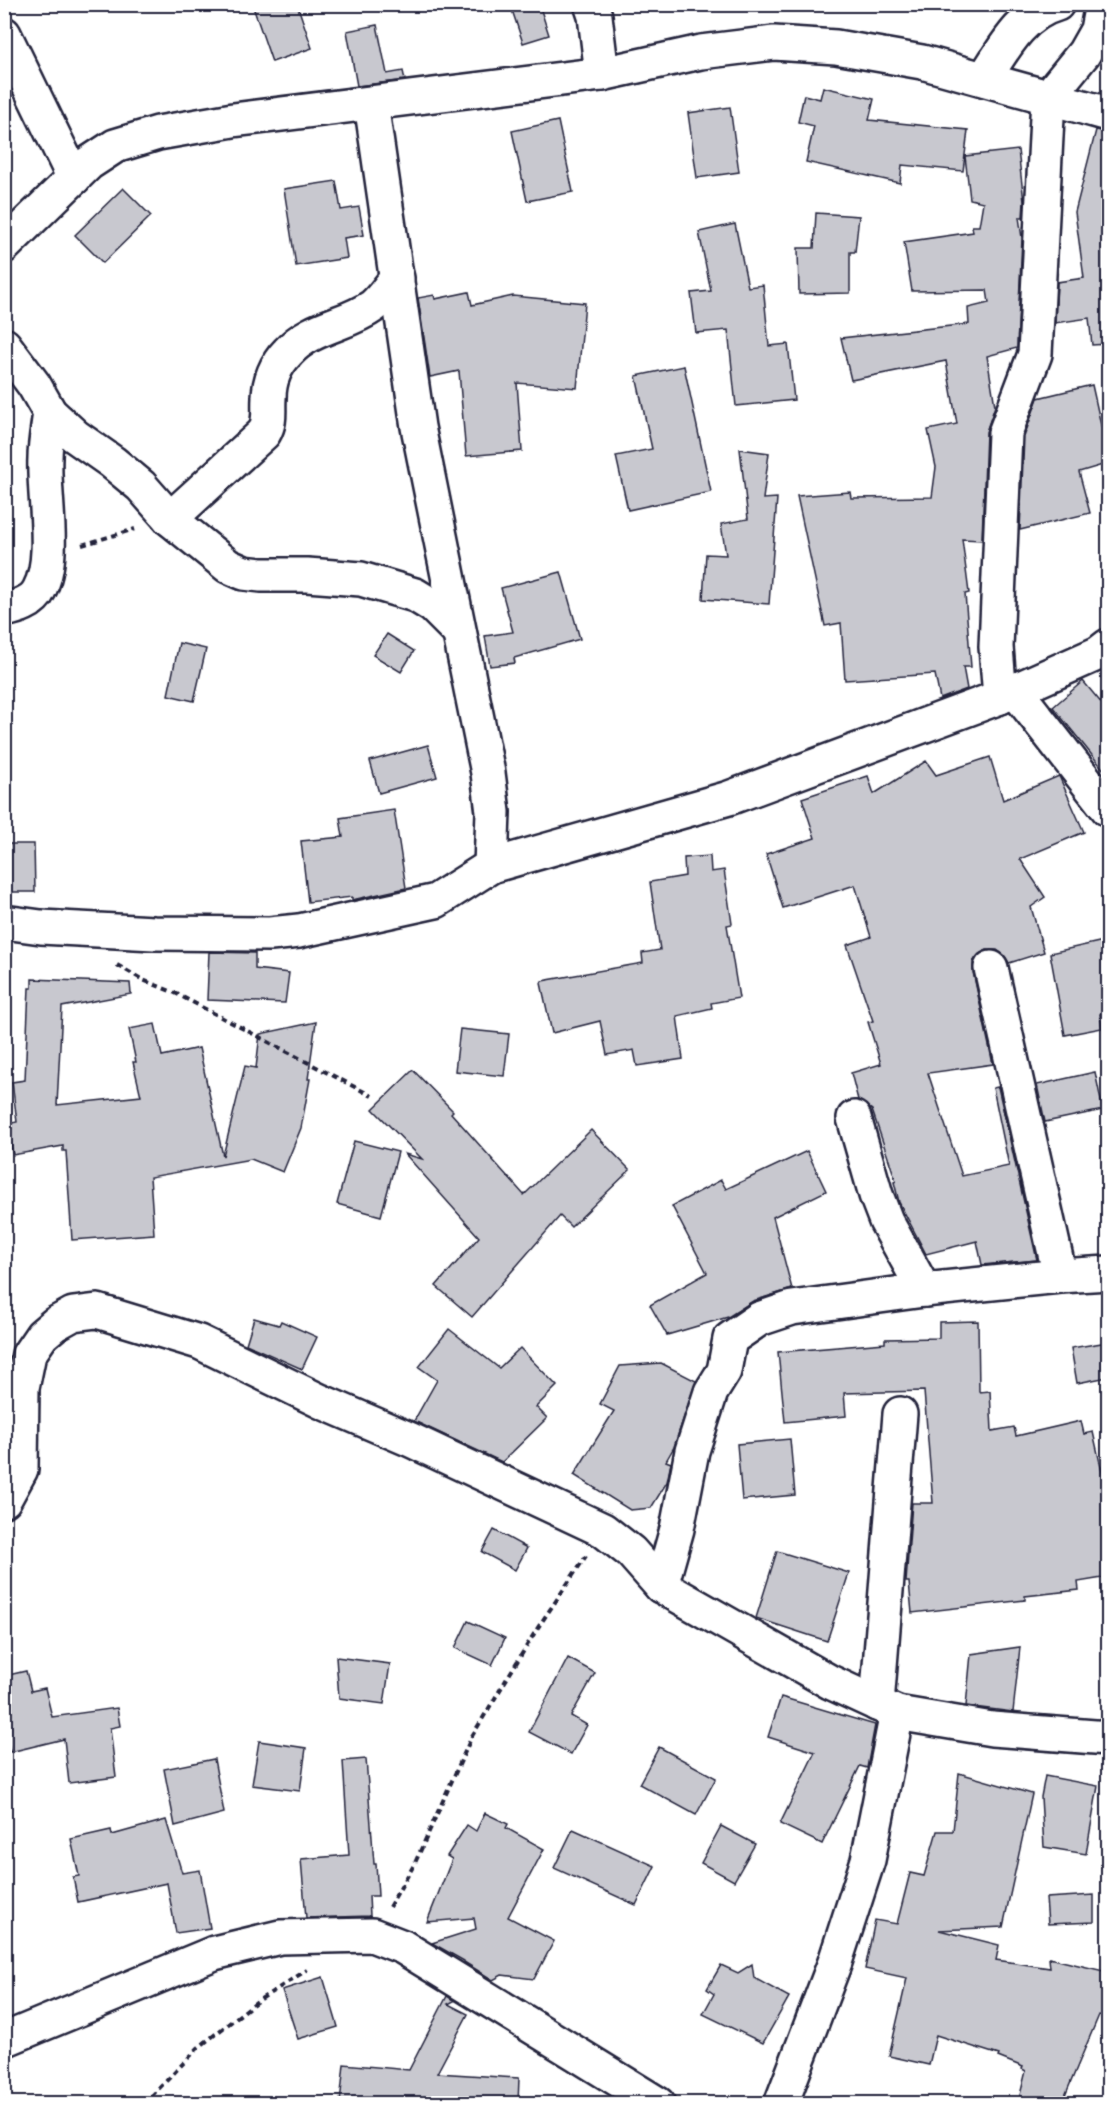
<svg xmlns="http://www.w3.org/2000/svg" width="1113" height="2108" font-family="'Playpen Sans',sans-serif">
  <rect width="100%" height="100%" fill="#fff"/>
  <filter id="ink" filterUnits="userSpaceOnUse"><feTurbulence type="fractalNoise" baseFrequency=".0167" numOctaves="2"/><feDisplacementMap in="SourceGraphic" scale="12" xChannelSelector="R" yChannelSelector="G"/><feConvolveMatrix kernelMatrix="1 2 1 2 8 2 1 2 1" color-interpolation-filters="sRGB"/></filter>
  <g filter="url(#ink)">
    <!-- building -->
    <g fill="#c8c8cf" stroke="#22223b" stroke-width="1.5">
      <polygon points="252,4 297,4 312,48 272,62"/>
      <polygon points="510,4 539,4 549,35 523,43"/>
      <polygon points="377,25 387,74 403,71 405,80 357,86 347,31"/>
      <polygon points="823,87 874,99 869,120 968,130 963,171 902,165 900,183 806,162 814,126 798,122 804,95 820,99"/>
      <polygon points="730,107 739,172 697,178 688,113"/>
      <polygon points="558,121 573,192 527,201 512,131"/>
      <polygon points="1096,130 1108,132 1108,344 1092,345 1089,318 1055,323 1057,282 1084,278 1075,212"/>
      <polygon points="1018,150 1024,202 1023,217 1019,217 1022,238 1017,348 987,356 995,406 986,432 982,540 962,539 969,593 965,594 971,667 963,667 967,689 940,699 935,674 845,680 841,623 825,626 797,496 850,492 851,498 932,497 936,467 928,430 957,424 946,361 851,380 841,338 969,324 968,308 989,303 987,290 912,291 904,242 973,232 972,226 979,226 983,202 970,199 965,156"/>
      <polygon points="336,181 341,210 359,207 364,235 344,238 347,258 296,266 284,189"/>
      <polygon points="123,188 151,216 103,263 75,235"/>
      <polygon points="816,213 859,216 855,252 850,252 850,293 799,294 798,248 814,248"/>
      <polygon points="735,224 748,287 763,285 769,346 788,344 794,400 736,406 728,330 696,333 691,293 711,291 699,232"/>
      <polygon points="469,292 472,305 513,296 585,303 577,388 517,383 522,451 466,456 459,371 430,377 418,298 434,295 435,299"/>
      <polygon points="684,366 711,492 628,510 616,456 652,449 636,376"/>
      <polygon points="1092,385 1107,452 1103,453 1106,464 1079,472 1090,513 1020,530 1024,437 1038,398"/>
      <polygon points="740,449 769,453 763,499 777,498 769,604 703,599 706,554 726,555 721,524 748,519"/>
      <polygon points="561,572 580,639 514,658 515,663 490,666 485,636 513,632 501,588"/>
      <polygon points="387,634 414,651 401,672 373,655"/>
      <polygon points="179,643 206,649 194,701 168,695"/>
      <polygon points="1083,681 1108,711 1108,775 1053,707"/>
      <polygon points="428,745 437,777 379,793 370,761"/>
      <polygon points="990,757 1003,800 1059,776 1084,832 1020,859 1045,897 1031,907 1044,952 1009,963 1004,955 997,950 987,950 979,954 973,962 973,972 993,1064 928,1073 962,1176 1009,1166 993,1088 998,1087 1037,1260 982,1265 977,1241 926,1254 899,1202 894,1182 896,1181 872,1110 858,1100 851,1073 881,1064 868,1022 873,1021 847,945 871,937 855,885 783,908 766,854 815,838 802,798 868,776 874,794 926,761 936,775"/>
      <polygon points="394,810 406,888 352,900 352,897 308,902 301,841 343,837 340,818"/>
      <polygon points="4,844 34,844 35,892 4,892"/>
      <polygon points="710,856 711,872 724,870 732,924 727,925 739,998 711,1003 712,1008 677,1016 683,1059 637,1066 634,1050 607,1055 600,1021 552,1033 541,983 542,981 643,963 642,953 660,950 650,882 685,876 684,858"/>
      <polygon points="1108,940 1108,1012 1100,1014 1102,1028 1065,1035 1050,953"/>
      <polygon points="209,952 255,953 255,969 289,973 285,1003 207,1000"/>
      <polygon points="32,979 130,983 131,994 62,1007 57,1105 141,1096 133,1062 136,1062 129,1029 155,1024 162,1056 199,1048 223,1156 245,1066 256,1068 260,1034 316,1022 308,1079 310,1079 301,1128 283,1172 251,1159 150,1177 154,1234 72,1240 66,1151 63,1151 63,1146 13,1155 7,1124 17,1122 12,1082 25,1080 29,988 32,988"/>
      <polygon points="460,1029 509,1034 504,1076 455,1071"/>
      <polygon points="413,1070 453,1111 451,1113 524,1195 591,1130 630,1170 571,1227 560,1216 472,1317 436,1286 479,1237 405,1154 422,1159 373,1109"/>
      <polygon points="1095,1072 1103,1110 1045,1122 1037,1085"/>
      <polygon points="354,1141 398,1152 381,1216 337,1204"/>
      <polygon points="807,1151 826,1191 773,1217 792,1289 753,1301 728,1317 667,1335 650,1305 707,1273 672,1206 721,1180 726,1189"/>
      <polygon points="254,1318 279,1325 281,1321 317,1337 302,1369 246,1344"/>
      <polygon points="978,1321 979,1392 990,1391 992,1431 1014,1427 1016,1436 1081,1421 1084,1434 1093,1432 1108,1498 1108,1577 1078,1582 1079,1590 1025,1596 1025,1600 912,1613 909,1582 906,1582 912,1503 933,1503 924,1391 844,1393 846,1416 785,1422 778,1352 885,1343 885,1339 939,1338 939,1322"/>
      <polygon points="449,1329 499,1368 520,1348 557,1386 536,1407 547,1418 502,1462 414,1421 437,1380 419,1367"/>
      <polygon points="1108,1342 1108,1377 1077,1383 1071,1348"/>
      <polygon points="661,1363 696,1381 674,1447 666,1461 671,1463 667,1482 651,1508 630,1510 574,1475 614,1411 600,1404 620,1366"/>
      <polygon points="790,1439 795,1495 742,1500 737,1444"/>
      <polygon points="494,1530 527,1548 515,1570 482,1552"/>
      <polygon points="777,1551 849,1573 827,1641 756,1618"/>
      <polygon points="468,1621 505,1638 492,1665 455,1648"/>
      <polygon points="1020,1647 1013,1712 966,1706 971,1654"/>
      <polygon points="336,1657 390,1664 384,1704 339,1698"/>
      <polygon points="568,1658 595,1673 571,1716 587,1725 571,1754 529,1732"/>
      <polygon points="26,1671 31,1691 45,1688 52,1717 117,1708 120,1726 110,1728 116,1777 69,1783 64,1739 10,1752 4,1726 4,1676"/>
      <polygon points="781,1697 875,1725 867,1768 860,1766 822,1844 780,1824 815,1752 768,1737"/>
      <polygon points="259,1741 306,1748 300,1791 252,1785"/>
      <polygon points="659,1747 716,1778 696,1815 639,1784"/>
      <polygon points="214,1759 224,1813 175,1826 164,1769"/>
      <polygon points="366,1759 374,1864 376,1864 378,1896 369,1896 370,1916 306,1918 301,1859 349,1855 343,1761"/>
      <polygon points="959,1773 1032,1794 1003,1927 939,1930 999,1945 996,1960 1050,1968 1049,1958 1108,1972 1108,2017 1099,2015 1062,2103 1018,2103 1026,2071 1022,2069 1023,2067 998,2057 999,2055 936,2035 929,2065 889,2056 907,1978 865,1969 875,1920 897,1924 910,1873 924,1876 937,1831 953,1831"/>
      <polygon points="1045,1776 1098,1786 1086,1854 1044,1847 1041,1797"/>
      <polygon points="485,1813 508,1824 506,1828 544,1849 508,1917 554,1941 534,1979 502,1975 493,1980 464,1962 464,1961 432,1943 476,1929 474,1918 427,1922 452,1859 447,1856 467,1825 476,1831"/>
      <polygon points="166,1820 182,1873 200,1870 210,1928 176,1933 167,1883 78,1902 73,1877 79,1876 71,1839 111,1830 112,1835"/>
      <polygon points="721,1826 755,1844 734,1881 701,1863"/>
      <polygon points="573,1829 655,1866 636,1905 554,1868"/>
      <polygon points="1094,1895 1094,1922 1048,1924 1046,1898"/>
      <polygon points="752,1964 754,1978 789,1997 763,2043 703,2014 714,1994 707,1989 721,1965 738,1973"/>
      <polygon points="323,1977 338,2027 298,2039 282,1990"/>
      <polygon points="447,1996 454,2001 448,2004 468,2014 437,2073 519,2078 518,2103 340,2103 344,2064 409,2070"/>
    </g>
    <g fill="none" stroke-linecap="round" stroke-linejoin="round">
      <defs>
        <g id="minor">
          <polyline points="591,4 595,16 602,74"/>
          <polyline points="4,34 74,178"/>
          <path d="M984 79C1003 50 1021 14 1057 4"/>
          <polyline points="371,103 418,427 488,773 493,812 491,866"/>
          <polyline points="4,246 89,163 115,146 158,133 233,120 602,74 701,52 774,43 836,47 922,62 1108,114"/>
          <polyline points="4,345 34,385 50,413 75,436 112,462 141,486 170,519 228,566 244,573 261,575 307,575 361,579 415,595 433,606 459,632"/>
          <path d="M170 519 264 433C271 421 268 411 269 398 269 381 276 364 288 352 311 326 347 325 373 306 382 299 389 287 397 278"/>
          <path d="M4 610C17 607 33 603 39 590 57 558 43 496 45 458 45 443 48 428 50 413"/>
          <polyline points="1015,690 1108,809"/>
          <polyline points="1000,697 996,647 1005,433 1035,354 1048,97 1084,53 1097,30 1102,4"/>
          <polyline points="4,922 41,927 154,933 270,934 299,931 436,901 491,866 729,798 1000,697 1099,653 1108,646"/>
          <polyline points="991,968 1060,1276"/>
          <polyline points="854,1118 876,1195 886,1221 924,1290"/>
          <polyline points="4,1500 21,1469 22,1388 29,1354 42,1335 55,1324 73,1314 97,1311 199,1342 320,1401 411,1440 603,1530 631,1552 661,1586 830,1682 897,1713 992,1729 1108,1738"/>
          <polyline points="661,1586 677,1529 692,1451 711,1392 724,1371 730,1339 759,1319 792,1308 924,1290 1060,1276 1108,1273"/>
          <polyline points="877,1704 900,1414"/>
          <polyline points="4,2040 214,1953 280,1937 372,1935 403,1947 658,2104"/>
          <polyline points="781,2104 835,1962 868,1860 897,1713"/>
        </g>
      </defs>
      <!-- minor casing -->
      <use href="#minor" stroke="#22223b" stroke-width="38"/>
      <!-- path -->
      <g stroke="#22223b" stroke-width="4" stroke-dasharray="6 4.5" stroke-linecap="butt">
        <polyline points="82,545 135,529"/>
        <polyline points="117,965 143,980 173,992 372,1096"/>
        <polyline points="389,1907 414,1865 472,1736 537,1629 586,1556"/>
        <polyline points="144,2104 198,2048 256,2002 307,1970"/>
      </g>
      <!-- minor -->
      <use href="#minor" stroke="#fff" stroke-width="33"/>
    </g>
  </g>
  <!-- margin -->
  <rect width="1113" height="2108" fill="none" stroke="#fff" stroke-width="24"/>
  <rect x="12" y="12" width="1089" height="2084" fill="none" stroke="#22223b" stroke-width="2" filter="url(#ink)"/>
</svg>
